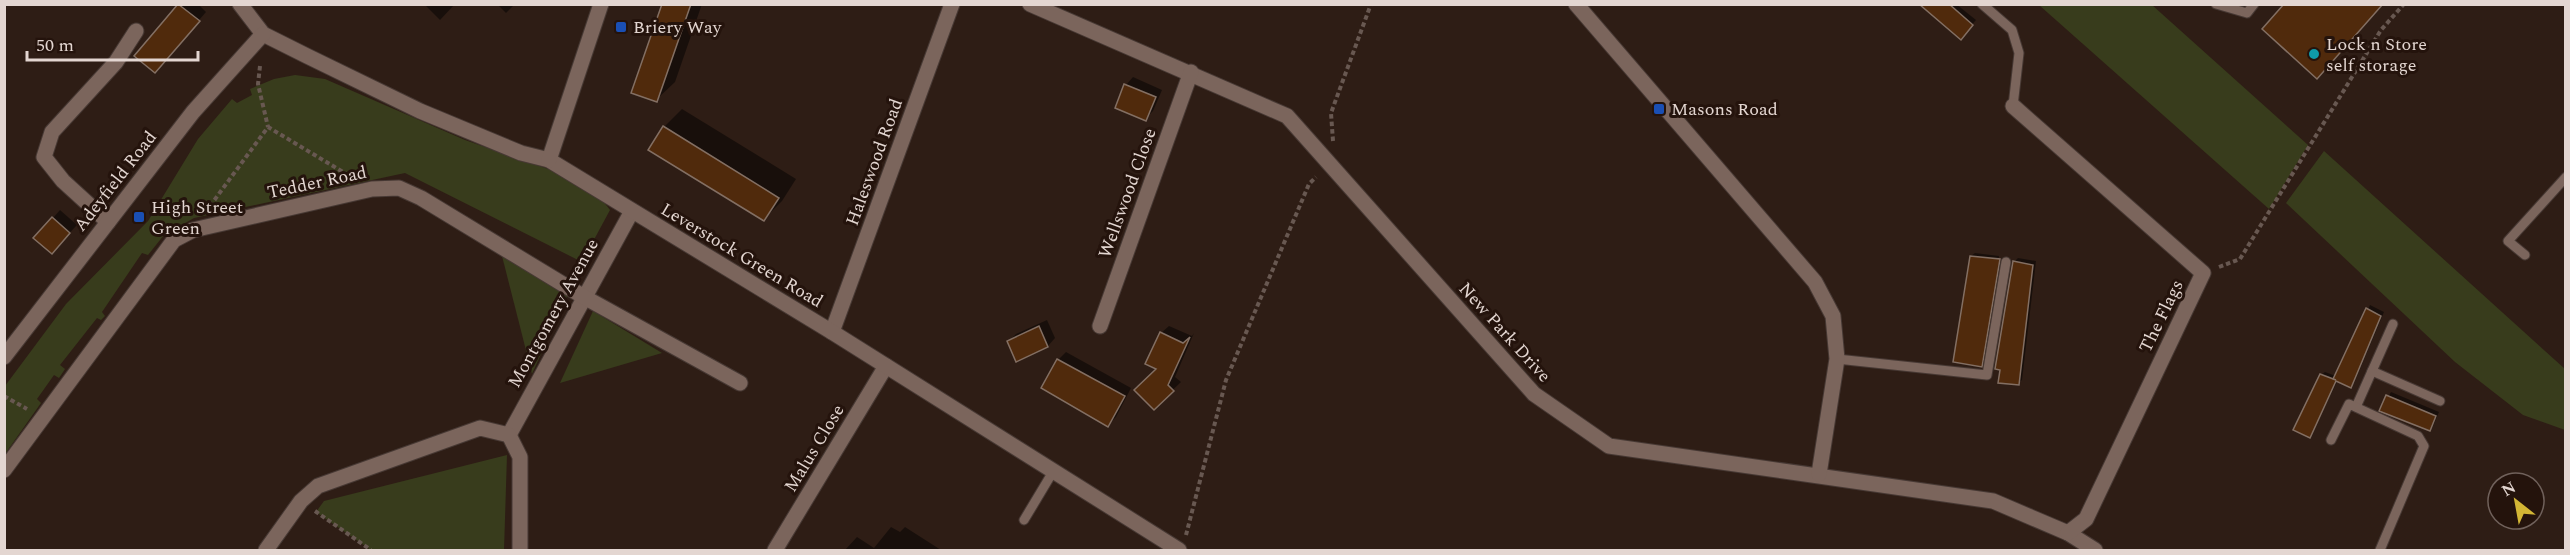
<svg xmlns="http://www.w3.org/2000/svg" width="2570" height="555" font-family="Spectral,serif">
  <rect width="100%" height="100%" fill="#2e1d15"/>
  <!-- green -->
  <g fill="#383c1c">
    <polygon points="2039,5 2152,5 2308,145 2269,209"/>
    <polygon points="295,75 325,79 465,140 551,170 600,197 610,210 582,262 405,173 194,218 164,235 148,255 142,253 102,312 105,316 101,320 97,318 60,365 65,369 59,378 54,375 37,399 41,403 5,454 5,386 66,304 148,221 198,139 232,99 237,103 252,95 250,89 274,79"/>
    <polygon points="2324,151 2565,369 2565,430 2523,415 2455,362 2286,203"/>
    <polygon points="502,256 567,296 532,374"/>
    <polygon points="593,311 662,353 560,383"/>
    <polygon points="507,455 504,550 371,550 316,512 324,501"/>
  </g>
  <!-- shadow -->
  <g fill="#0007">
    <polygon points="180,4 198,4 206,12 162,63 136,55"/>
    <polygon points="424,4 455,4 440,20"/>
    <polygon points="497,4 515,4 506,13"/>
    <polygon points="663,4 702,4 675,82 656,100"/>
    <polygon points="1922,4 1956,4 1976,20 1964,34"/>
    <polygon points="1133,77 1162,90 1153,111 1145,119 1126,85"/>
    <polygon points="682,109 796,179 782,201 764,219 664,127"/>
    <polygon points="60,210 77,225 59,244 53,218"/>
    <polygon points="1975,253 1999,256 1981,365 1954,361 1971,256"/>
    <polygon points="2002,256 1985,362 1984,362"/>
    <polygon points="2018,258 2036,261 2022,380 2018,383 2014,262"/>
    <polygon points="2370,305 2384,312 2354,383 2350,386 2338,380 2310,436 2321,375 2325,372 2336,376"/>
    <polygon points="1047,320 1055,338 1048,346 1017,360 1009,341 1016,334"/>
    <polygon points="1169,326 1192,336 1194,333 1175,377 1181,382 1154,408 1161,333"/>
    <polygon points="1066,352 1131,388 1116,417 1108,425 1043,387 1058,360"/>
    <polygon points="2391,392 2439,412 2433,426 2430,429 2381,410"/>
    <polygon points="891,527 900,532 905,527 941,550 845,550 857,537 874,548"/>
  </g>
  <!-- building -->
  <g fill="#502a0c" stroke="#836f63" stroke-width="1.5">
    <polygon points="178,4 200,21 155,73 134,56"/>
    <polygon points="662,4 691,4 657,102 631,93"/>
    <polygon points="1919,4 1949,4 1973,25 1961,40"/>
    <polygon points="2284,4 2383,4 2317,79 2262,29"/>
    <polygon points="1124,84 1156,97 1146,121 1115,108"/>
    <polygon points="663,126 779,198 764,221 648,150"/>
    <polygon points="52,217 70,233 52,254 33,238"/>
    <polygon points="1970,256 2000,259 1982,367 1953,362"/>
    <polygon points="2013,261 2033,265 2019,385 1998,383 2000,370 1995,369"/>
    <polygon points="2366,308 2381,316 2351,388 2336,381 2310,438 2293,430 2320,374 2336,380 2333,379"/>
    <polygon points="1039,326 1048,347 1016,362 1007,341"/>
    <polygon points="1160,332 1183,343 1190,337 1168,385 1174,391 1154,410 1134,390 1156,369 1145,364"/>
    <polygon points="1057,359 1125,396 1108,427 1041,388"/>
    <polygon points="2386,395 2436,416 2430,431 2379,411"/>
  </g>
  <g fill="none" stroke-linecap="round" stroke-linejoin="round">
    <defs>
      <g id="lane">
        <polyline points="1982,4 2012,30 2019,53 2013,106"/>
        <polyline points="2216,4 2247,13 2254,4"/>
        <polyline points="2525,255 2508,241 2566,177"/>
        <polyline points="1837,359 1987,375 2006,262"/>
        <polyline points="2372,371 2440,401"/>
        <polyline points="2356,407 2393,324"/>
        <polyline points="2331,440 2349,404 2418,436 2424,446 2380,550"/>
        <polyline points="1024,520 1054,470"/>
      </g>
      <g id="street">
        <polyline points="1030,4 1287,116 1534,394 1609,446 1993,501 2068,533 2095,550"/>
        <polyline points="1576,4 1815,282 1833,316 1837,359 1819,474"/>
        <polyline points="2013,106 2203,273 2086,519 2068,533"/>
        <polyline points="108,222 63,181 44,157 52,132 116,62 136,31"/>
        <polyline points="1100,326 1191,72"/>
        <polyline points="832,332 952,4"/>
        <polyline points="509,435 632,211"/>
        <polyline points="4,470 174,240 193,230 372,189 399,188 421,198 584,297 740,383"/>
        <polyline points="266,550 301,501 318,486 480,428 509,435 520,457 520,550"/>
        <polyline points="775,550 886,366"/>
      </g>
      <g id="secondary">
        <polyline points="240,4 263,34 307,56 420,111 521,153 549,160 832,332 1179,550"/>
        <polyline points="549,160 601,4"/>
        <polyline points="4,357 193,112 263,34"/>
      </g>
    </defs>
    <!-- lane casing -->
    <use href="#lane" stroke="#473934" stroke-width="11"/>
    <!-- street casing -->
    <use href="#street" stroke="#473934" stroke-width="17"/>
    <!-- secondary casing -->
    <use href="#secondary" stroke="#473934" stroke-width="17"/>
    <!-- path -->
    <g stroke="#685851" stroke-width="4" stroke-dasharray="4.5 3" stroke-linecap="butt">
      <polyline points="260,66 258,84 268,127"/>
      <polyline points="1333,141 1331,113 1371,4"/>
      <polyline points="210,206 268,127 348,175"/>
      <polyline points="2219,267 2240,259 2381,30 2404,4"/>
      <polyline points="4,396 27,409"/>
      <polyline points="315,511 371,550"/>
      <polyline points="1186,535 1226,380 1309,184 1316,177"/>
    </g>
    <!-- lane -->
    <use href="#lane" stroke="#7b655c" stroke-width="9"/>
    <!-- street -->
    <use href="#street" stroke="#7b655c" stroke-width="15"/>
    <!-- secondary -->
    <use href="#secondary" stroke="#7b655c" stroke-width="15"/>
  </g>
  <!-- markers -->
  <g fill="#1a4fb4" stroke="#24130c" stroke-width="2">
    <rect x="615" y="21" width="12" height="12" rx="3"/>
    <rect x="1653" y="103" width="12" height="12" rx="3"/>
    <rect x="133" y="211" width="12" height="12" rx="3"/>
  </g>
  <circle fill="#0f9aa8" stroke="#24130c" stroke-width="2" cx="2314" cy="54" r="6"/>
  <g text-anchor="middle" stroke-width="6" stroke-linejoin="round" paint-order="stroke">
    <!-- poi labels -->
    <g font-size="18" fill="#e3d6d1" stroke="#24130c" text-anchor="start">
      <text x="633" y="33">Briery Way</text>
      <text x="2326" y="50">Lock n Store<tspan x="2326" dy="21">self storage</tspan></text>
      <text x="1671" y="115">Masons Road</text>
      <text x="151" y="213">High Street<tspan x="151" dy="21">Green</tspan></text>
    </g>
    <!-- street labels -->
    <g font-size="18" fill="#e3d6d1" stroke="#24130c">
      <text transform="translate(874 162) rotate(-70)" y="6">Haleswood Road</text>
      <text transform="translate(115 181) rotate(-52)" y="6">Adeyfield Road</text>
      <text transform="translate(317 182) rotate(-12)" y="6">Tedder Road</text>
      <text transform="translate(1127 193) rotate(-70)" y="6">Wellswood Close</text>
      <text transform="translate(742 255) rotate(31)" y="6">Leverstock Green Road</text>
      <text transform="translate(553 313) rotate(-61)" y="6">Montgomery Avenue</text>
      <text transform="translate(2161 316) rotate(-64)" y="6">The Flags</text>
      <text transform="translate(1505 332) rotate(48)" y="6">New Park Drive</text>
      <text transform="translate(814 448) rotate(-59)" y="6">Malus Close</text>
    </g>
  </g>
  <!-- border -->
  <rect width="2570" height="555" fill="none" stroke="#e3d6d1" stroke-width="12"/>
  <!-- north arrow -->
  <g transform="translate(2516 501) rotate(329)"><circle r="28" fill="#24130c" stroke="#70615b" stroke-width="1.5"/>
  <path d="M0-4.5L10 22L0 15L-10 22Z" fill="#d3b635"/>
  <text y="-9" font-size="16" font-weight="bold" text-anchor="middle" fill="#e3d6d1">N</text>
  </g>
  <!-- scale -->
  <path d="M27 51v9h171v-9" fill="none" stroke="#e3d6d1" stroke-width="3"/>
  <text x="36" y="51" font-size="18" fill="#e3d6d1" stroke="#24130c" stroke-width="4.5" paint-order="stroke">50 m</text>
</svg>
